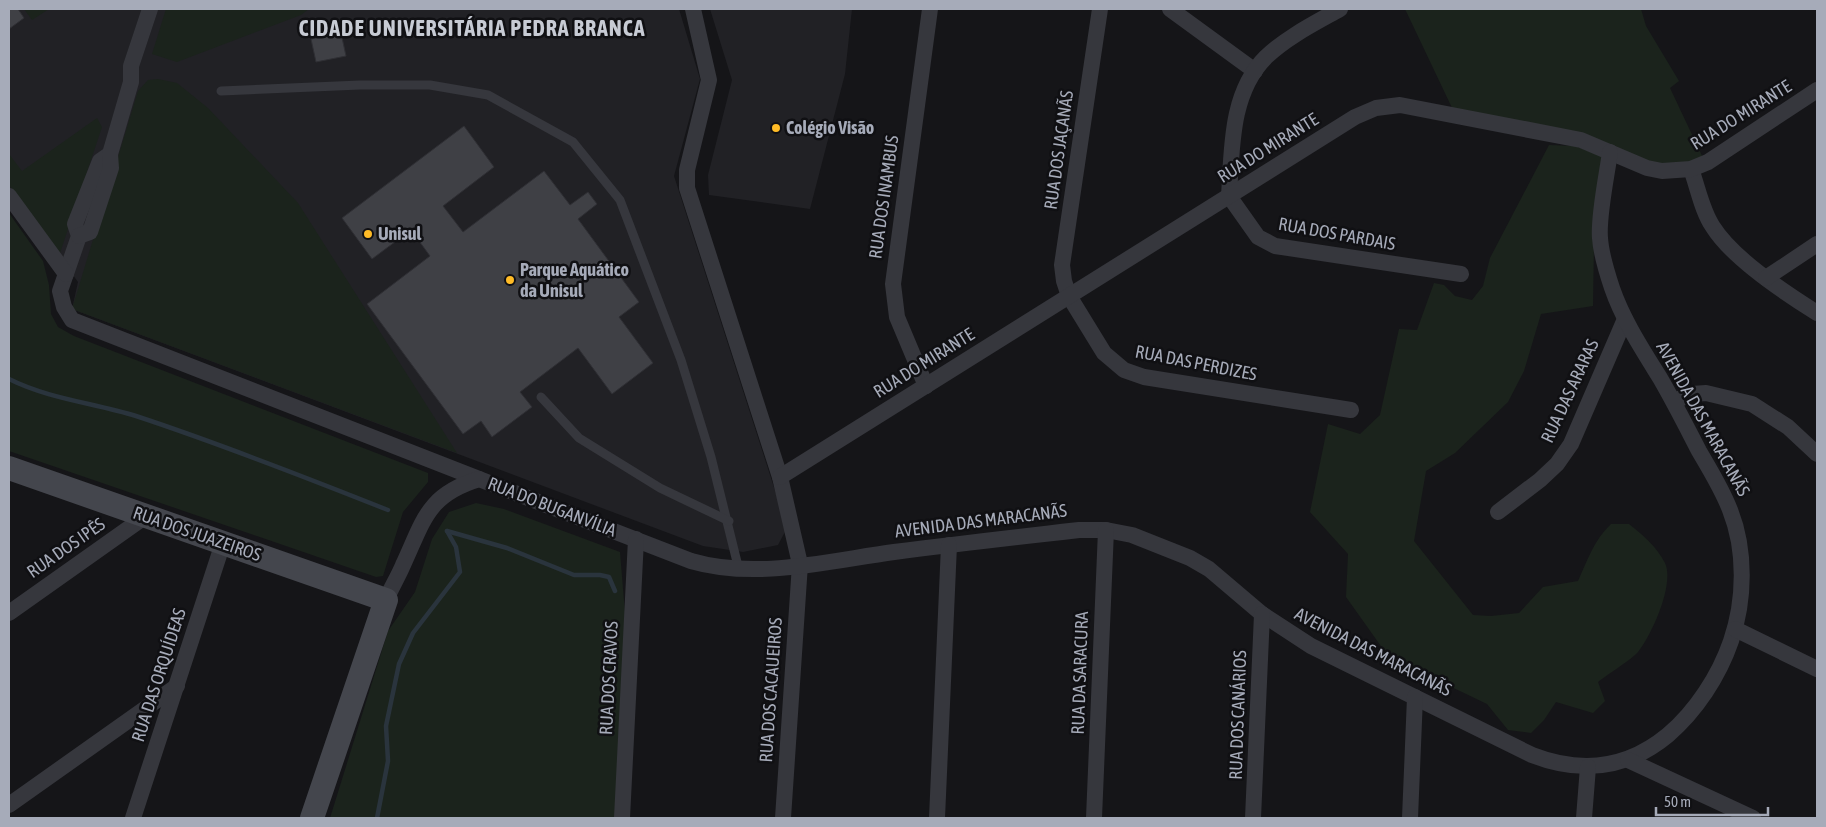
<svg xmlns="http://www.w3.org/2000/svg" width="1826" height="827" font-family="'Asap Condensed',sans-serif">
  <rect width="100%" height="100%" fill="#151518"/>
  <!-- built -->
  <g fill="#212125">
    <polygon points="9,9 679,9 700,79 674,176 787,528 778,545 743,552 703,546 72,309 78,282 9,186"/>
    <polygon points="710,9 852,9 845,74 810,209 709,195 708,175 732,80"/>
  </g>
  <!-- green -->
  <g fill="#1b231c">
    <polygon points="24,9 49,9 32,20"/>
    <polygon points="166,9 309,9 301,15 177,62 152,54"/>
    <polygon points="1405,9 1641,9 1646,26 1679,81 1670,88 1704,160 1676,168 1454,112"/>
    <polygon points="158,79 177,83 208,108 298,203 457,453 72,309 138,91 148,80"/>
    <polygon points="97,118 102,127 60,253 9,185 9,154 22,171"/>
    <path d="M1549 145 1575 146 1604 157 1594 242 1593 306 1541 314 1524 371 1508 402 1455 453 1426 471 1414 541 1473 615 1491 616 1519 613 1543 587 1578 581C1587 561 1594 540 1611 524H1629C1643 535 1657 547 1665 563 1675 584 1651 636 1638 652 1632 659 1607 675 1598 682L1605 701 1593 713 1556 702 1544 720 1531 733 1508 730 1487 704 1414 669 1383 649 1346 597 1348 554 1310 512 1328 424 1360 434 1380 415 1399 329 1417 330 1434 283 1444 285 1455 296 1472 300 1483 286 1490 258Z"/>
    <polygon points="9,213 43,261 49,285 51,314 58,327 74,336 428,473 428,482 403,512 383,576 376,577 9,451"/>
    <polygon points="476,503 504,509 620,552 625,613 615,818 330,818 388,631 415,592 432,539 449,512"/>
  </g>
  <g fill="none" stroke-linecap="round" stroke-linejoin="round">
    <!-- stream -->
    <g stroke="#2a343d" stroke-width="4.5">
      <path d="M9 379C49 399 94 403 136 416 221 444 305 477 388 510"/>
      <polyline points="447,531 507,548 574,575 600,575 609,577 615,591"/>
      <polyline points="377,818 388,761 386,726 399,664 413,633 460,572 456,547 447,531"/>
    </g>
  </g>
  <!-- building -->
  <g fill="#3f4045" stroke="#2f2f34">
    <polygon points="9,9 18,9 24,18 9,29"/>
    <polygon points="341,33 346,56 316,62 311,39"/>
    <polygon points="464,126 494,167 443,206 463,232 544,171 570,205 588,192 597,204 578,219 639,302 619,317 653,363 612,394 578,348 520,392 532,407 492,437 481,421 463,434 367,304 430,256 411,230 372,259 342,218"/>
  </g>
  <g fill="none" stroke-linecap="round" stroke-linejoin="round">
    <!-- lane -->
    <g stroke="#36373d" stroke-width="9">
      <polyline points="221,91 360,85 430,85 488,95 573,142 620,200 681,360 711,457 739,570"/>
      <polyline points="541,397 579,438 660,488 729,521"/>
    </g>
    <!-- street -->
    <g stroke="#36373d" stroke-width="16">
      <polyline points="693,9 709,80 687,170 687,188 780,477 800,564 783,818"/>
      <polyline points="1100,9 1062,265 1064,281 1069,296 1104,353 1124,370 1144,377 1351,410"/>
      <polyline points="1170,9 1255,71"/>
      <path d="M1340 9C1315 23 1287 37 1266 57 1230 93 1232 149 1229 196L1258 237 1275 246 1461 274"/>
      <polyline points="110,154 100,161 75,224 79,236 60,291 64,307 72,320 479,479"/>
      <path d="M1691 169C1698 188 1702 211 1713 227 1733 259 1785 293 1817 313"/>
      <polyline points="9,196 66,274"/>
      <polyline points="79,236 90,232 111,168 110,154 131,82 131,66 150,9"/>
      <polyline points="1766,278 1817,244"/>
      <polyline points="926,386 897,317 893,284 930,9"/>
      <polyline points="1674,401 1692,394 1706,393 1752,404 1788,427 1817,454"/>
      <polyline points="780,477 1355,117 1376,108 1400,105 1581,140 1647,168 1662,171 1691,169 1708,162 1817,90"/>
      <polyline points="1498,512 1540,480 1557,464 1571,444 1625,319"/>
      <path d="M386 600C391 588 398 577 403 565 424 520 427 495 479 479L691 561C756 580 828 561 894 552 956 544 1017 537 1079 530H1106L1132 535 1190 558 1209 569 1262 614 1311 646 1532 755C1581 774 1627 769 1668 735 1696 711 1719 676 1731 641 1745 600 1746 550 1730 510 1722 489 1710 470 1699 451 1686 426 1674 402 1660 378 1642 349 1623 320 1612 288 1607 273 1601 254 1600 238 1598 216 1607 175 1610 152"/>
      <polyline points="9,613 146,516"/>
      <polyline points="1735,629 1817,669"/>
      <polyline points="1628,760 1753,818"/>
      <polyline points="9,805 177,686"/>
      <polyline points="133,818 223,543"/>
      <polyline points="622,818 636,539"/>
      <polyline points="937,818 949,545"/>
      <polyline points="1094,818 1106,530"/>
      <polyline points="1253,818 1262,614"/>
      <polyline points="1410,818 1415,697"/>
      <polyline points="1584,818 1588,767"/>
    </g>
    <!-- secondary -->
    <polyline stroke="#44464d" stroke-width="24" points="9,468 386,600 312,818"/>
  </g>
  <!-- markers -->
  <g fill="#ffbb26" stroke="#101013" stroke-width="2">
    <circle cx="776" cy="128" r="5"/>
    <circle cx="368" cy="234" r="5"/>
    <circle cx="510" cy="280" r="5"/>
  </g>
  <g text-anchor="middle" stroke-width="5" stroke-linejoin="round" paint-order="stroke">
    <!-- street labels -->
    <g font-size="18" fill="#a6abb9" stroke="#101013">
      <text transform="translate(1741 115) rotate(-32)" y="6">RUA DO MIRANTE</text>
      <text transform="translate(1268 148) rotate(-32)" y="6">RUA DO MIRANTE</text>
      <text transform="translate(1059 150) rotate(-82)" y="6">RUA DOS JAÇANÃS</text>
      <text transform="translate(884 197) rotate(-82)" y="6">RUA DOS INAMBUS</text>
      <text transform="translate(1337 234) rotate(10)" y="6">RUA DOS PARDAIS</text>
      <text transform="translate(924 363) rotate(-32)" y="6">RUA DO MIRANTE</text>
      <text transform="translate(1196 363) rotate(11)" y="6">RUA DAS PERDIZES</text>
      <text transform="translate(1570 391) rotate(-65)" y="6">RUA DAS ARARAS</text>
      <text transform="translate(1703 419) rotate(61)" y="6">AVENIDA DAS MARACANÃS</text>
      <text transform="translate(552 507) rotate(21)" y="6">RUA DO BUGANVÍLIA</text>
      <text transform="translate(981 521) rotate(-7)" y="6">AVENIDA DAS MARACANÃS</text>
      <text transform="translate(197 534) rotate(19)" y="6">RUA DOS JUAZEIROS</text>
      <text transform="translate(66 548) rotate(-35)" y="6">RUA DOS IPÊS</text>
      <text transform="translate(1373 652) rotate(27)" y="6">AVENIDA DAS MARACANÃS</text>
      <text transform="translate(1080 673) rotate(-88)" y="6">RUA DA SARACURA</text>
      <text transform="translate(159 675) rotate(-72)" y="6">RUA DAS ORQUÍDEAS</text>
      <text transform="translate(609 678) rotate(-87)" y="6">RUA DOS CRAVOS</text>
      <text transform="translate(771 690) rotate(-86)" y="6">RUA DOS CACAUEIROS</text>
      <text transform="translate(1238 715) rotate(-88)" y="6">RUA DOS CANÁRIOS</text>
    </g>
    <!-- poi labels -->
    <g font-size="18" font-weight="bold" fill="#a6abb9" stroke="#101013" text-anchor="start">
      <text x="786" y="134">Colégio Visão</text>
      <text x="378" y="240">Unisul</text>
      <text x="520" y="276">Parque Aquático<tspan x="520" dy="21">da Unisul</tspan></text>
    </g>
    <!-- district labels -->
    <g font-size="22" font-weight="bold" letter-spacing="1" fill="#c7cbd4" stroke="#101013">
      <text x="472" y="36">CIDADE UNIVERSITÁRIA PEDRA BRANCA</text>
    </g>
  </g>
  <!-- border -->
  <rect width="1826" height="827" fill="none" stroke="#a6abb9" stroke-width="20"/>
  <!-- scale -->
  <path d="M1656 807v8h112v-8" fill="none" stroke="#a6abb9" stroke-width="2.5"/>
  <text x="1664" y="807" font-size="15" fill="#a6abb9" stroke="#101013" stroke-width="4" paint-order="stroke">50 m</text>
</svg>
